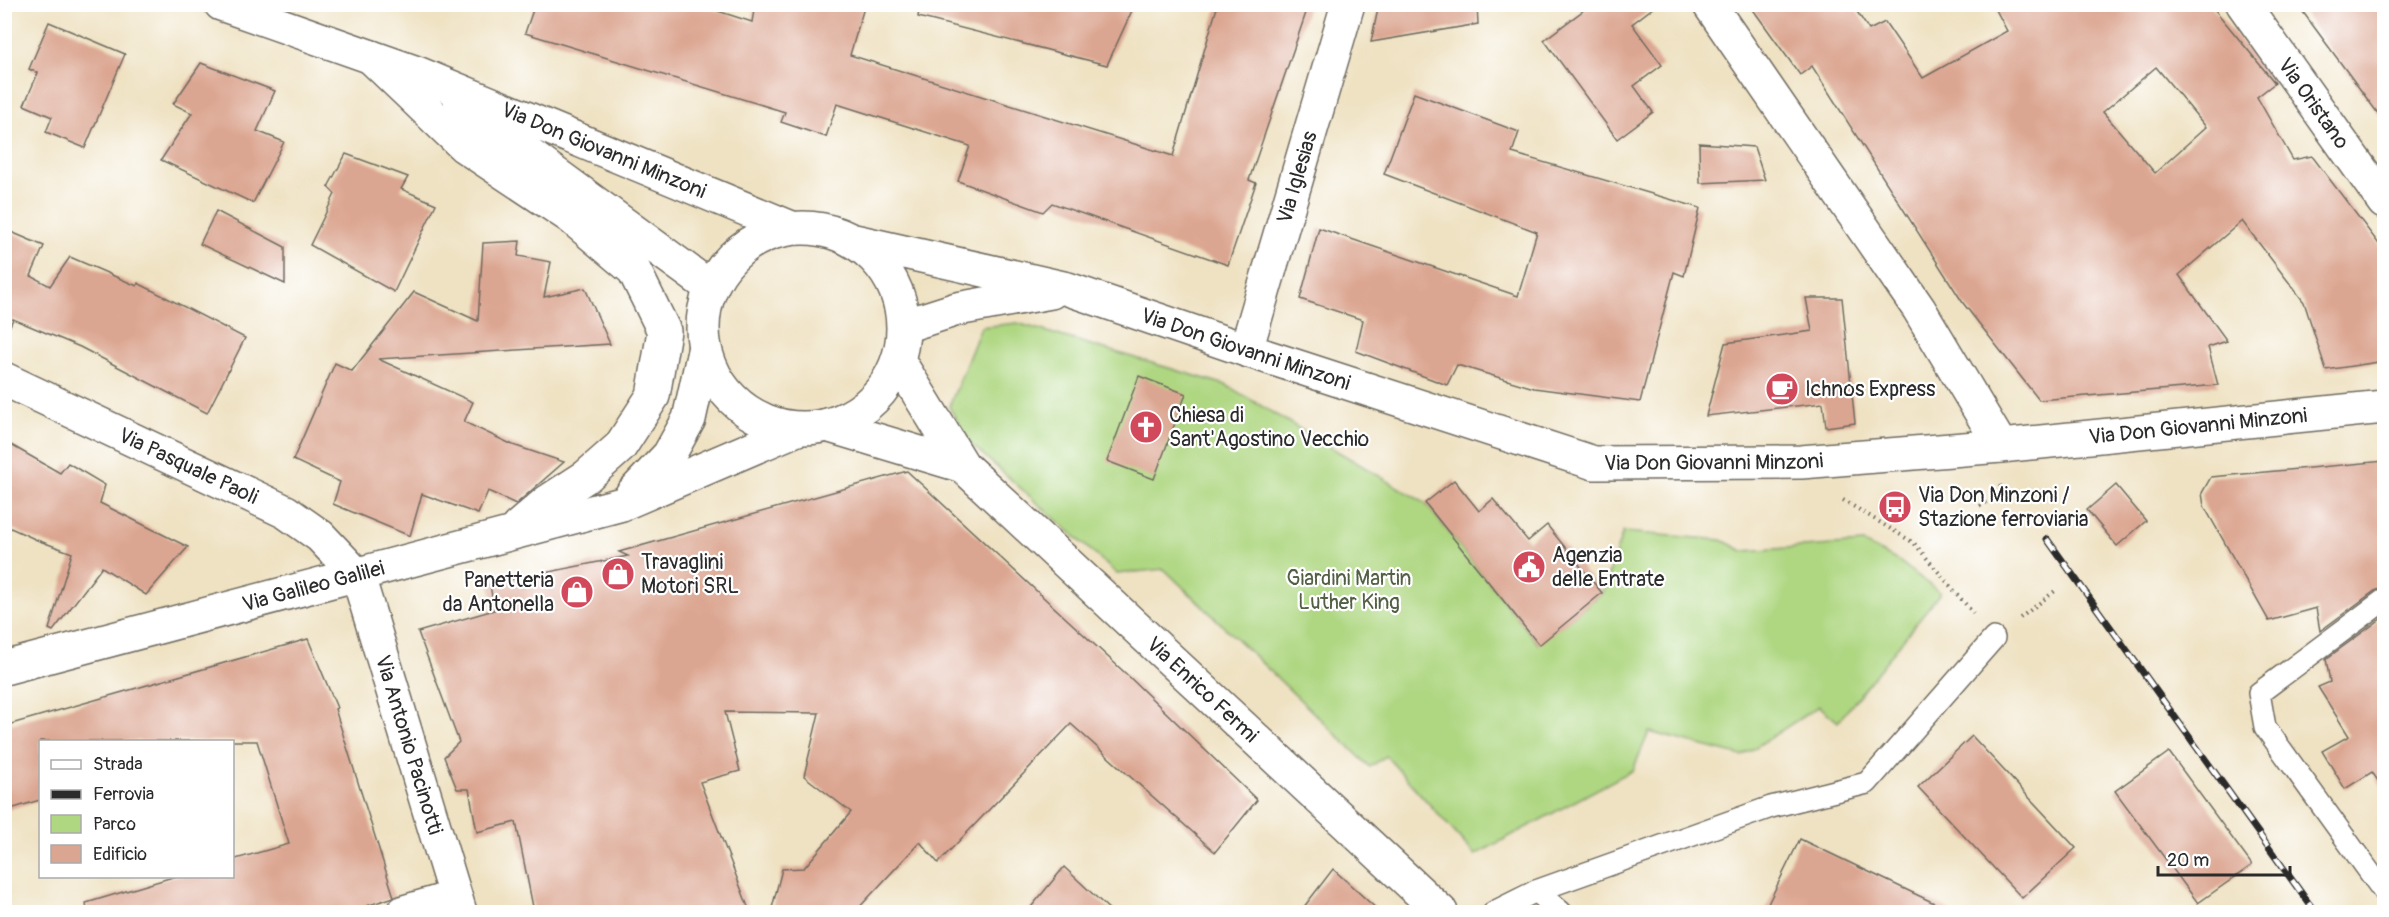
<svg xmlns="http://www.w3.org/2000/svg" width="2389" height="917" font-family="Pangolin,sans-serif">
  <rect width="100%" height="100%" fill="#fff"/>
  <filter id="ink" filterUnits="userSpaceOnUse"><feTurbulence type="fractalNoise" baseFrequency=".0167" numOctaves="2"/><feDisplacementMap in="SourceGraphic" scale="12" xChannelSelector="R" yChannelSelector="G"/><feConvolveMatrix kernelMatrix="1 2 1 2 8 2 1 2 1" color-interpolation-filters="sRGB"/></filter>
  <filter id="wash" filterUnits="userSpaceOnUse"><feTurbulence type="fractalNoise" baseFrequency=".008" numOctaves="4" result="noise"/><feDisplacementMap in="SourceGraphic" scale="24" xChannelSelector="R" yChannelSelector="G"/><feGaussianBlur stdDeviation="1.35" result="paint"/><feColorMatrix in="noise" values="0 0 0 0 0 0 0 0 0 0 0 0 0 0 0 0 0 1.4 0 .05"/><feComposite in="paint" operator="in"/></filter>
  <g filter="url(#wash)">
    <rect width="100%" height="100%" fill="#efe2c3"/>
    <!-- green -->
    <polygon fill="#afd782" stroke="#6d8156" stroke-width="1.5" points="1017,323 1226,385 1425,503 1538,644 1602,593 1623,532 1722,540 1743,551 1864,543 1900,562 1940,593 1838,722 1819,706 1742,756 1649,732 1633,770 1475,855 1386,756 1370,767 1164,569 1117,574 971,444 949,407 981,327"/>
    <g id="blocks">
      <!-- building -->
      <g fill="#dba691" fill-rule="evenodd">
        <polygon points="535,4 696,4 752,22 755,4 865,4 850,55 1173,156 1218,4 1309,4 1249,180 1256,183 1228,265 1052,203 1043,212 958,181 970,146 837,104 826,137 781,122 785,112 525,33"/>
        <polygon points="920,4 1135,4 1107,65 918,17"/>
        <polygon points="1379,4 1477,4 1478,24 1371,42"/>
        <polygon points="1592,4 1658,4 1632,24 1662,65 1634,86 1653,112 1617,139 1544,40"/>
        <path d="M1749 4H1852L1869 30 1885 22 1923 78 2007 31 1993 4H2210L2275 83 2257 97 2293 160 2312 156 2385 252V361L2326 370 2304 302 2242 221 2179 275 2227 341 2208 347 2218 385 2039 400 1963 303 1812 66 1800 75ZM2156 67 2206 127 2155 173 2103 112Z"/>
        <polygon points="2297,4 2385,4 2385,123"/>
        <polygon points="49,22 125,54 85,148 46,132 52,117 24,105 38,73 29,69"/>
        <polygon points="201,63 275,91 257,131 284,142 253,203 161,160 192,113 173,104"/>
        <polygon points="1414,93 1519,132 1512,153 1700,208 1684,276 1674,272 1640,402 1534,388 1457,365 1447,385 1356,351 1363,320 1300,299 1319,228 1518,296 1537,232 1384,174"/>
        <polygon points="1699,143 1754,147 1765,180 1700,183"/>
        <polygon points="346,154 408,177 401,189 436,204 394,292 310,245 335,194 328,187"/>
        <polygon points="216,211 285,247 285,284 200,244"/>
        <polygon points="4,229 44,246 31,276 50,286 70,257 137,286 138,283 245,338 207,413 80,347 13,319 4,339"/>
        <polygon points="520,241 518,256 551,262 544,297 585,288 610,344 378,359 473,402 464,422 513,445 564,462 516,504 488,491 478,514 422,494 410,536 333,504 340,482 293,460 335,363 352,371 414,292 478,321 483,243"/>
        <polygon points="1806,298 1842,298 1855,423 1826,427 1823,403 1706,416 1725,343 1812,331"/>
        <polygon points="1139,376 1186,394 1154,479 1107,461"/>
        <polygon points="4,441 60,473 68,463 105,485 100,503 188,547 146,595 102,567 53,631 49,629 72,553 37,540 4,525"/>
        <polygon points="2385,461 2385,588 2376,590 2320,631 2316,608 2269,621 2204,506 2202,493 2211,477"/>
        <polygon points="907,471 1122,670 1257,800 1215,852 1071,724 938,863 920,842 855,912 771,912 782,869 804,868 851,812 804,776 819,713 725,712 740,771 700,782 750,912 534,912 516,822 477,832 469,789 457,789 444,757 459,742 418,632 494,610 490,584 628,556 619,552"/>
        <polygon points="1454,480 1479,511 1493,499 1528,541 1547,525 1602,593 1539,645 1425,503"/>
        <polygon points="2116,485 2146,521 2117,546 2087,510"/>
        <polygon points="2385,616 2385,791 2372,772 2345,789 2322,751 2349,736 2318,687 2330,682 2326,659"/>
        <polygon points="308,639 337,708 335,709 394,897 348,912 87,912 86,903 176,876 232,876 232,860 289,844 257,741 40,741 40,800 4,811 4,726"/>
        <polygon points="1972,736 2076,848 2022,898 1918,787"/>
        <polygon points="2169,752 2252,865 2198,903 2115,791"/>
        <polygon points="1800,839 1953,912 1764,912"/>
        <polygon points="1064,867 1112,912 1027,912"/>
        <polygon points="1333,869 1380,912 1300,912"/>
      </g>
    </g>
  </g>
  <g filter="url(#ink)">
    <use href="#blocks" fill-opacity="0" stroke="#706b60" stroke-width="1.5"/>
    <g fill="none" stroke-linecap="round" stroke-linejoin="round">
      <defs>
        <g id="service">
          <polyline points="2384,600 2259,693 2265,727 2384,892"/>
          <polyline points="1536,891 1561,912"/>
          <polyline points="1494,912 1536,891 1771,807 1867,783 1994,638"/>
        </g>
        <g id="minor">
          <polyline points="1709,4 1919,309 2001,446"/>
          <path id="s1" d="M2243 4 2384 202"/>
          <path id="s2" d="M1246 350 1348 4"/>
          <path id="s3" d="M898 360 963 466 1441 912"/>
          <path id="s4" d="M4 379 286 512 320 536 358 576 460 912"/>
          <polyline points="830,426 963,466"/>
          <polyline points="404,912 455,897"/>
        </g>
        <g id="primary">
          <path id="s5" d="M221 4 417 73 789 227"/>
          <polyline points="371,57 464,146 571,217 634,270 664,331 653,396 620,447 587,476 547,502 518,527"/>
          <polyline points="460,104 710,287"/>
          <circle cx="803" cy="328" r="100"/>
          <path id="s6" d="M855 241 1068 289 1246 350 1594 463 1801 462 2001 446 2384 407"/>
          <polyline points="904,326 957,309 1051,292"/>
          <polyline points="632,494 669,455 689,419 704,351"/>
          <path id="s7" d="M4 668 622 504 797 429"/>
        </g>
      </defs>
      <!-- service casing -->
      <use href="#service" stroke="#706b60" stroke-width="24"/>
      <!-- minor casing -->
      <use href="#minor" stroke="#706b60" stroke-width="36"/>
      <!-- primary casing -->
      <use href="#primary" stroke="#706b60" stroke-width="36"/>
      <!-- path -->
      <g stroke="#706b60" stroke-width="4" stroke-dasharray="1.5 4.5" stroke-linecap="butt">
        <polyline points="2000,485 2006,501"/>
        <polyline points="1843,500 1914,543 1973,613"/>
        <polyline points="1980,506 2003,493 2027,492"/>
        <polyline points="2020,618 2055,591"/>
      </g>
      <!-- service -->
      <use href="#service" stroke="#fff" stroke-width="21"/>
      <!-- minor -->
      <use href="#minor" stroke="#fff" stroke-width="33"/>
      <!-- primary -->
      <use href="#primary" stroke="#fff" stroke-width="33"/>
      <defs>
        <polyline id="rail" points="2047,539 2315,912"/>
      </defs>
      <!-- rail casing -->
      <use href="#rail" stroke="#2b2b2b" stroke-width="7"/>
      <!-- rail -->
      <use href="#rail" stroke="#fff" stroke-width="4.5" stroke-dasharray="14" stroke-linecap="butt"/>
    </g>
  </g>
  <!-- icons -->
  <defs>
    <symbol id="cafe-disc" viewBox="-11 -11 22 22"><circle r="9.5" fill="#d1495b" stroke="#fff"/><path d="M-5.5-4.5H6V0H3Q3 3.5 0 3.5H-2.5Q-5.5 3.5-5.5 0ZM3-3.2v2h1.7v-2ZM-6 4.5H4V6H-6Z" fill="#fff"/></symbol>
    <symbol id="church-disc" viewBox="-11 -11 22 22"><circle r="9.5" fill="#d1495b" stroke="#fff"/><path d="M-1.2-6h2.4v3.5h3.3v2.4h-3.3V6h-2.4V-.1h-3.3v-2.4h3.3Z" fill="#fff"/></symbol>
    <symbol id="bus-disc" viewBox="-11 -11 22 22"><circle r="9.5" fill="#d1495b" stroke="#fff"/><path d="M-5-6H5V4H4V6H2V4H-2V6H-4V4H-5ZM-3.5-4V0h7V-4ZM-3.5 1.2v1.5H-2V1.2ZM2 1.2v1.5H3.5V1.2Z" fill="#fff"/></symbol>
    <symbol id="civic-disc" viewBox="-11 -11 22 22"><circle r="9.5" fill="#d1495b" stroke="#fff"/><path d="M-.6-6.5H3V-4.5H.6V-3L4-1V1h2V6H-6V1h2V-1L-.6-3ZM-1.2 2.5V6h2.4V2.5Z" fill="#fff"/></symbol>
    <symbol id="shop-disc" viewBox="-11 -11 22 22"><circle r="9.5" fill="#d1495b" stroke="#fff"/><path d="M-5-2.5h2.3a2.7 3.5 0 0 1 5.4 0H5L5.5 6h-11ZM-1.5-2.5h3a1.5 2.3 0 0 0-3 0Z" fill="#fff"/></symbol>
  </defs>
  <g fill-rule="evenodd">
    <use href="#cafe-disc" x="1763" y="370" width="38" height="38"/>
    <use href="#church-disc" x="1127" y="408" width="38" height="38"/>
    <use href="#bus-disc" x="1876" y="488" width="38" height="38"/>
    <use href="#civic-disc" x="1510" y="548" width="38" height="38"/>
    <use href="#shop-disc" x="599" y="555" width="38" height="38"/>
    <use href="#shop-disc" x="558" y="573" width="38" height="38"/>
  </g>
  <g text-anchor="middle" stroke-width="4.5" stroke-linejoin="round" paint-order="stroke">
    <!-- street labels -->
    <g font-size="21" fill="#2b2b2b" stroke="#fff">
      <text dy="7" stroke="none"><textPath href="#s1" startOffset="122">Via Oristano</textPath></text>
      <text dy="7" stroke="none"><textPath href="#s5" startOffset="410">Via Don Giovanni Minzoni</textPath></text>
      <text dy="7" stroke="none"><textPath href="#s2" startOffset="180">Via Iglesias</textPath></text>
      <text dy="7" stroke="none"><textPath href="#s6" startOffset="406">Via Don Giovanni Minzoni</textPath></text>
      <text dy="7" stroke="none"><textPath href="#s6" startOffset="1378">Via Don Giovanni Minzoni</textPath></text>
      <text dy="7" stroke="none"><textPath href="#s6" startOffset="892">Via Don Giovanni Minzoni</textPath></text>
      <text dy="7" stroke="none"><textPath href="#s4" startOffset="204">Via Pasquale Paoli</textPath></text>
      <text dy="7" stroke="none"><textPath href="#s7" startOffset="320">Via Galileo Galilei</textPath></text>
      <text dy="7" stroke="none"><textPath href="#s3" startOffset="452">Via Enrico Fermi</textPath></text>
      <text dy="7" stroke="none"><textPath href="#s4" startOffset="585">Via Antonio Pacinotti</textPath></text>
    </g>
    <!-- poi labels -->
    <g font-size="21" fill="#2b2b2b" stroke="#fff" text-anchor="start">
      <text x="1805" y="396">Ichnos Express</text>
      <text x="1169" y="422">Chiesa di<tspan x="1169" dy="24">Sant'Agostino Vecchio</tspan></text>
      <text x="1918" y="502">Via Don Minzoni /<tspan x="1918" dy="24">Stazione ferroviaria</tspan></text>
      <text x="1552" y="562">Agenzia<tspan x="1552" dy="24">delle Entrate</tspan></text>
      <text x="641" y="569">Travaglini<tspan x="641" dy="24">Motori SRL</tspan></text>
      <text x="554" y="587" text-anchor="end">Panetteria<tspan x="554" dy="24">da Antonella</tspan></text>
    </g>
    <!-- park labels -->
    <g font-size="21" fill="#535f45" stroke="#fff">
      <text x="1349" y="585">Giardini Martin<tspan x="1349" dy="24">Luther King</tspan></text>
    </g>
  </g>
  <!-- margin -->
  <rect width="2389" height="917" fill="none" stroke="#fff" stroke-width="24"/>
  <!-- legend -->
  <rect x="39" y="740" width="195" height="138" fill="#ffffff" stroke="#aaaaaa" stroke-width="1.5"/>
  <rect x="51" y="760" width="30" height="9" fill="#ffffff" stroke="#aaaaaa" stroke-width="1.5"/>
  <text x="93" y="770" font-size="18" fill="#2b2b2b">Strada</text>
  <rect x="51" y="790" width="30" height="9" fill="#2b2b2b" stroke="#aaaaaa" stroke-width="1.5"/>
  <text x="93" y="800" font-size="18" fill="#2b2b2b">Ferrovia</text>
  <rect x="51" y="815" width="30" height="18" fill="#afd782" stroke="#aaaaaa" stroke-width="1.5"/>
  <text x="93" y="830" font-size="18" fill="#2b2b2b">Parco</text>
  <rect x="51" y="845" width="30" height="18" fill="#dba691" stroke="#aaaaaa" stroke-width="1.5"/>
  <text x="93" y="860" font-size="18" fill="#2b2b2b">Edificio</text>
  <!-- scale -->
  <path d="M2158 866v9h132v-9" fill="none" stroke="#2b2b2b" stroke-width="3"/>
  <text x="2167" y="866" font-size="18" fill="#2b2b2b" stroke="#ffffff" stroke-width="4.5" paint-order="stroke">20 m</text>
</svg>
